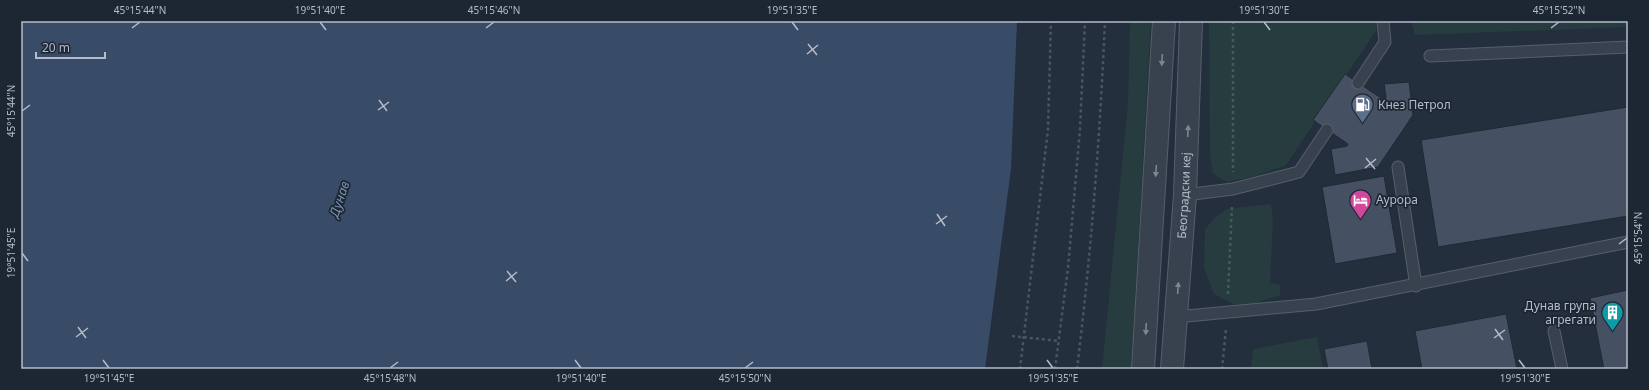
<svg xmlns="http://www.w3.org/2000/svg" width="1649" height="390" font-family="'Noto Sans',sans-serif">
  <rect width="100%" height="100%" fill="#242f3e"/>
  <!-- green -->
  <g fill="#263c3f">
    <polygon points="1130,21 1151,21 1131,369 1102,369 1128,103"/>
    <polygon points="1209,21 1376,21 1377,29 1286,165 1252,177 1226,182 1213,173 1210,154"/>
    <polygon points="1411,21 1628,21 1628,27 1415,35"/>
    <polygon points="1271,204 1273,220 1270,283 1280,285 1280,295 1252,304 1235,305 1214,294 1204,268 1205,230 1214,218 1227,209"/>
    <polygon points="1317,337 1323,369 1251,369 1253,349"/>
  </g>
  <!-- water -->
  <polygon fill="#394c67" points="21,21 1017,21 1011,168 985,369 21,369"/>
  <!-- building -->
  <g fill="#455162" stroke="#1f2835">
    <polygon points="1345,74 1384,100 1386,97 1384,84 1409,82 1413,115 1378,167 1335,175 1331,149 1347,146 1348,144 1313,120"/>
    <polygon points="1628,107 1628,216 1438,247 1421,140"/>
    <polygon points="1384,176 1397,253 1335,264 1322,187"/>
    <polygon points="1628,290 1628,369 1604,369 1590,298"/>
    <polygon points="1506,314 1517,369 1422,369 1415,331"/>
    <polygon points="1367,341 1372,369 1328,369 1324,349"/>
  </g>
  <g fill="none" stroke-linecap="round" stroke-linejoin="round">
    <defs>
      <g id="service">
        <polyline points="1430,56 1628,47"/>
        <polyline points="1358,83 1385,42 1383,21"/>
        <polyline points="1398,167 1416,286"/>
        <polyline points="1185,195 1233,189 1299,172 1327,130"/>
        <polyline points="1176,317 1316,304 1628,242"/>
        <polyline points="1554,331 1562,369"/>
      </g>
      <g id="tertiary">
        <polyline points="1143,369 1164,21"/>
        <path id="s1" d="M1172 369 1185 195 1191 21"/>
      </g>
    </defs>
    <!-- service casing -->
    <use href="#service" stroke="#565f6c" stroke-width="13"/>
    <!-- tertiary casing -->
    <use href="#tertiary" stroke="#565f6c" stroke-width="24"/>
    <!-- path -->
    <g stroke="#44595c" stroke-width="2.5" stroke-dasharray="3 3" stroke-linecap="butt">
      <polyline points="1233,21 1233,172"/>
      <polyline points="1228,294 1232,205"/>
      <polyline points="1012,336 1059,341"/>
      <polyline points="1020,369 1048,129 1051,21"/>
      <polyline points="1055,369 1068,268 1080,129 1085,21"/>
      <path d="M1077 369C1091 253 1100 137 1105 21"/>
      <polyline points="1222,369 1226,329"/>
    </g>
    <!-- service -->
    <use href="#service" stroke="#38414e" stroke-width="11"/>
    <!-- tertiary -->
    <use href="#tertiary" stroke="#38414e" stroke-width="22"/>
  </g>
  <!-- one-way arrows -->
  <defs><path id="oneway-solid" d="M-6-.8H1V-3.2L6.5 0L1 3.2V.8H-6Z"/></defs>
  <g fill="#7c8592">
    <use href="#oneway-solid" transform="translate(1162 60) rotate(93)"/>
    <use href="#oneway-solid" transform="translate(1188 131) rotate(-87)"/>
    <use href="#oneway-solid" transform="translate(1156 171) rotate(94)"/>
    <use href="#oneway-solid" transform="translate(1178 288) rotate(-86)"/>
    <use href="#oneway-solid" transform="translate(1146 329) rotate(93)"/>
  </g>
  <!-- ticks -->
  <path fill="none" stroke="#b4bcc9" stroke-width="1.5" d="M320 22 326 30M792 22 798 30M1264 22 1270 30M132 28 140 22M486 28 494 22M1551 28 1559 22M808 44 817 55M807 54 818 45M379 100 387 111M378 110 389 102M22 111 30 105M1366 158 1375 169M1365 168 1376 159M937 214 945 226M936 224 947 216M1619 244 1627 238M22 253 28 261M507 271 516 282M506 281 517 272M78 327 86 338M1495 329 1503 340M76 337 88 328M1494 338 1505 330M103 360 109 368M575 360 581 368M1047 360 1053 368M1519 360 1525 368M390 368 398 362M745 368 753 362"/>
  <!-- icons -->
  <defs>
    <symbol id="fuel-pin" viewBox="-11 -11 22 30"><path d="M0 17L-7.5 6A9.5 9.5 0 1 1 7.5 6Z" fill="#5c6f8a" stroke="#1d2633"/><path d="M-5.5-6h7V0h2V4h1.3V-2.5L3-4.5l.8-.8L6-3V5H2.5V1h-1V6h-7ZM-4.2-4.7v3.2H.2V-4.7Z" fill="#fff"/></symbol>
    <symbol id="hotel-pin" viewBox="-11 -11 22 30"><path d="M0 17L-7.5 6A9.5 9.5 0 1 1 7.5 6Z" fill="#d1479c" stroke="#1d2633"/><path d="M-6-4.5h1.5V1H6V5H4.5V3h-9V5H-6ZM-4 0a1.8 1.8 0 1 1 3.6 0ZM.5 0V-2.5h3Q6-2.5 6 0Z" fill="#fff"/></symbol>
    <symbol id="building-pin" viewBox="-11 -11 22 30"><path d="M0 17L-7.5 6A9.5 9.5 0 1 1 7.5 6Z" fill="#0f9aa8" stroke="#1d2633"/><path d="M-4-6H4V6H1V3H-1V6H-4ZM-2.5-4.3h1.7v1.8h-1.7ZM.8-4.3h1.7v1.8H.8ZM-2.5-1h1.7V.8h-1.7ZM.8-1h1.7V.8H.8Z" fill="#fff"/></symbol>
  </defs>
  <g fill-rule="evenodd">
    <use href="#fuel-pin" x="1350" y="92" width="25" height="34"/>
    <use href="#hotel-pin" x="1348" y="188" width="25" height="34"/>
    <use href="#building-pin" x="1600" y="300" width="25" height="34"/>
  </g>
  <g text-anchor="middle" stroke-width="3.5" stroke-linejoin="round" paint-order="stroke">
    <!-- poi labels -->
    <g font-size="12" fill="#b4bcc9" stroke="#1d2633" text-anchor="start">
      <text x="1378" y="109">Кнез Петрол</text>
      <text x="1376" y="204">Аурора</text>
      <text x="1596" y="310" text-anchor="end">Дунав група<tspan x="1596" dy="14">агрегати</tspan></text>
    </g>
    <!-- street labels -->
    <g font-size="12" fill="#b4bcc9" stroke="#1d2633">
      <text dy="4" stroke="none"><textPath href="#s1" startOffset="174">Београдски кеј</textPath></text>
    </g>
    <!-- water labels -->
    <g font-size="13" font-style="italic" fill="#7c92b1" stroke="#1d2633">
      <text transform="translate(339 199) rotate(-71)" y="5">Дунав</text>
    </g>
  </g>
  <!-- border -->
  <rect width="1649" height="390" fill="none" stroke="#1d2633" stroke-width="44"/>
  <!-- scale -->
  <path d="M36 52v6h69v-6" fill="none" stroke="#b4bcc9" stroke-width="2"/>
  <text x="42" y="52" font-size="12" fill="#b4bcc9" stroke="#1d2633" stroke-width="3" paint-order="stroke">20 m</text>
  <rect x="22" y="22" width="1605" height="346" fill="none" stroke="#b4bcc9" stroke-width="1.5"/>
  <g font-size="10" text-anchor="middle" fill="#b4bcc9">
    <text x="140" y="14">45°15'44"N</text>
    <text x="320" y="14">19°51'40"E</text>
    <text x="494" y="14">45°15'46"N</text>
    <text x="792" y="14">19°51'35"E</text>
    <text x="1264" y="14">19°51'30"E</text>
    <text x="1559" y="14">45°15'52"N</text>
    <text transform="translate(11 111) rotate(-90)" y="4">45°15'44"N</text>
    <text transform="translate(1638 238) rotate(-90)" y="4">45°15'54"N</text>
    <text transform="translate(11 253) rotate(-90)" y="4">19°51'45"E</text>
    <text x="109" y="382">19°51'45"E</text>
    <text x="390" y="382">45°15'48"N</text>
    <text x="581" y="382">19°51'40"E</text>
    <text x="745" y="382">45°15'50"N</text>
    <text x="1053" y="382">19°51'35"E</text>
    <text x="1525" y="382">19°51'30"E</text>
  </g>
</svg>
